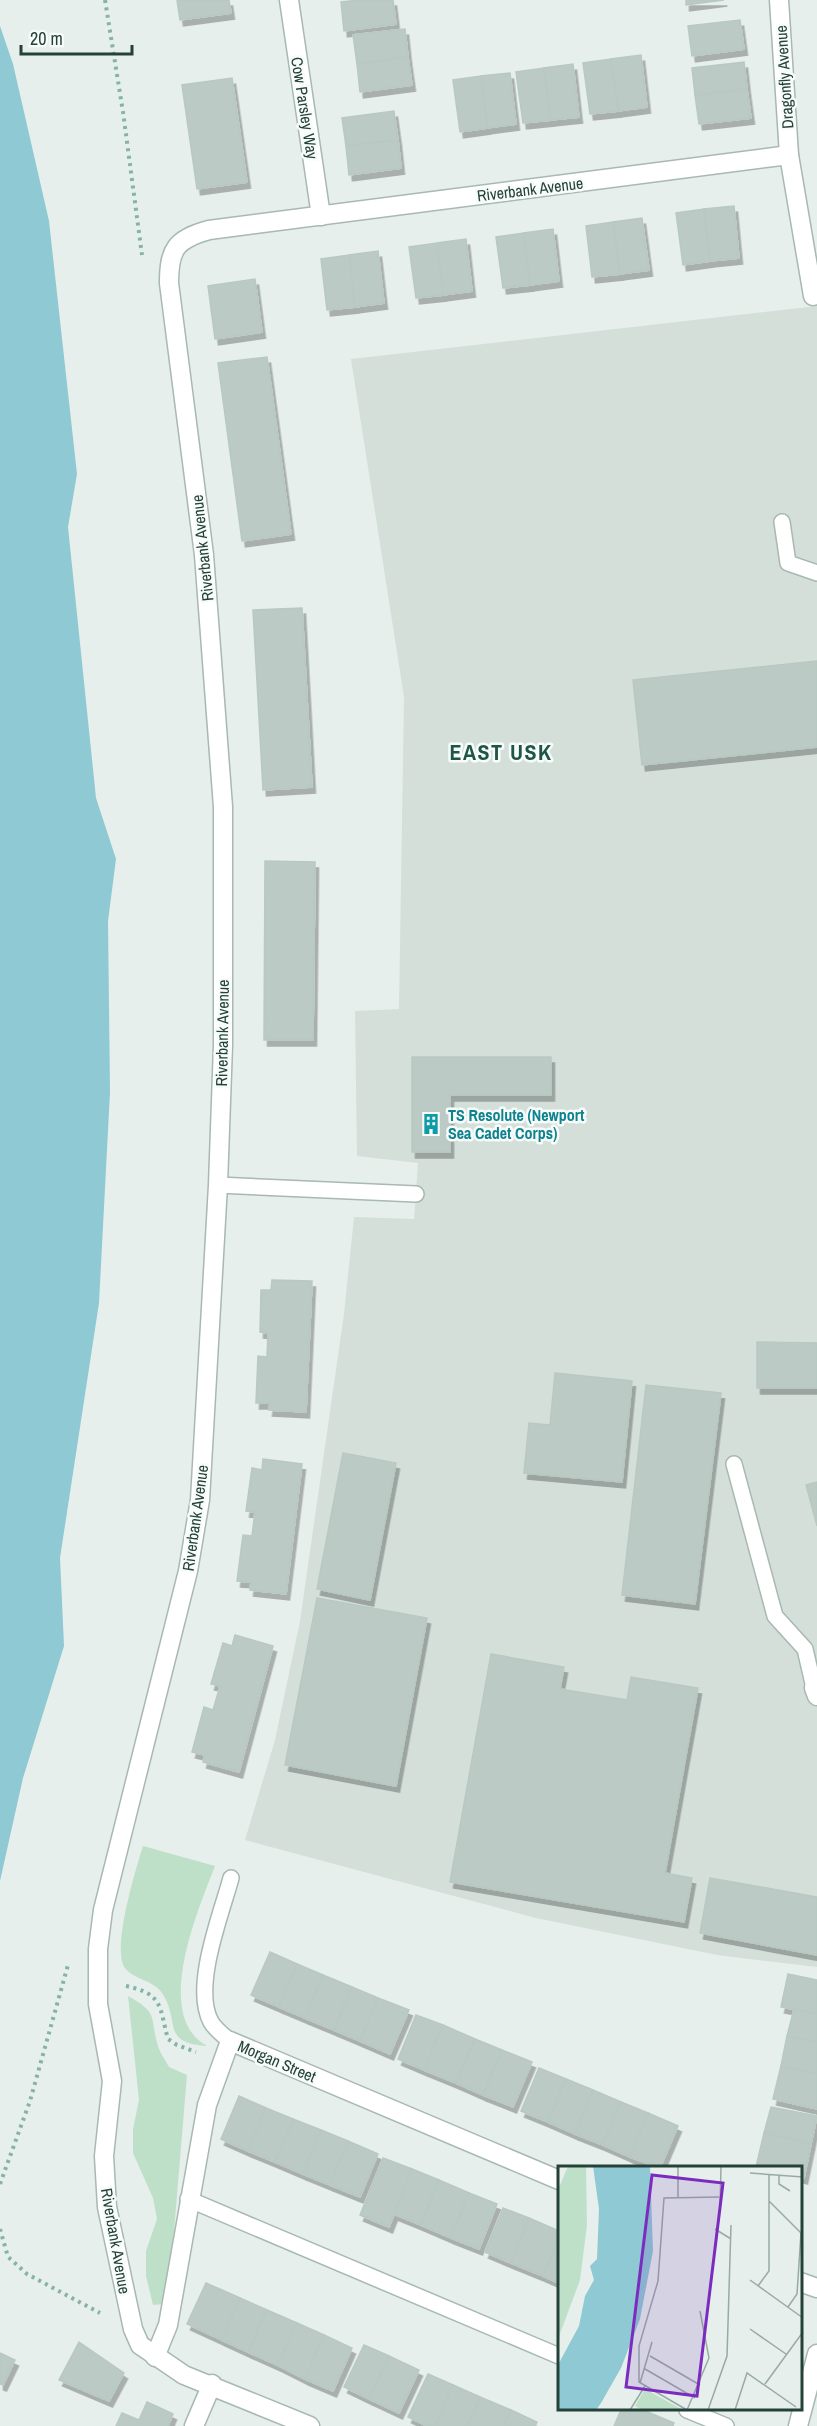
<svg xmlns="http://www.w3.org/2000/svg" width="817" height="2426" font-family="'Archivo Narrow',sans-serif">
  <defs>
    <filter id="shadow"><feDropShadow dx="3.5" dy="6" stdDeviation="0" flood-color="#0004"/></filter>
  </defs>
  <rect width="100%" height="100%" fill="#e6efeb"/>
  <!-- built -->
  <polygon fill="#d4dfda" points="817,306 817,1967 717,1955 536,1918 245,1840 275,1740 300,1621 344,1314 354,1217 414,1219 418,1163 357,1156 355,1011 399,1009 404,697 351,359"/>
  <!-- green -->
  <g fill="#bfe0c8">
    <path d="M143 1846 215 1866C198 1910 152 2016 207 2046 160 2043 181 2021 162 1993 152 1979 134 1980 125 1968 111 1950 136 1868 143 1846Z"/>
    <path d="M128 1996C160 2014 149 2016 158 2046 160 2053 166 2061 169 2067L187 2075 173 2243 164 2304 153 2305 146 2276V2251L157 2219 153 2198 133 2153V2129L139 2100Z"/>
  </g>
  <!-- water -->
  <polygon fill="#8ec9d4" points="0,26 13,64 49,221 77,474 68,527 96,798 116,859 108,921 110,1092 99,1303 60,1558 64,1646 23,1778 0,1881"/>
  <!-- building -->
  <g fill="#bbcac4" stroke="#b8c9c2" stroke-width="1.5" filter="url(#shadow)">
    <polygon points="177,0 229,0 231,13 180,20"/>
    <polygon points="360,0 393,0 396,24 344,31 341,2"/>
    <polygon points="686,0 724,0 686,5"/>
    <polygon points="740,20 744,49 692,56 688,26"/>
    <polygon points="405,29 408,57 357,64 353,35"/>
    <polygon points="641,55 647,107 618,111 611,59"/>
    <polygon points="408,57 412,85 360,92 357,64"/>
    <polygon points="611,59 618,111 590,114 583,63"/>
    <polygon points="744,62 747,89 695,95 692,68"/>
    <polygon points="573,64 579,117 551,120 544,68"/>
    <polygon points="544,68 551,120 523,123 516,72"/>
    <polygon points="510,73 516,124 487,128 481,76"/>
    <polygon points="481,76 487,128 460,132 453,80"/>
    <polygon points="232,78 247,182 197,189 182,85"/>
    <polygon points="747,89 751,118 699,124 695,95"/>
    <polygon points="394,111 398,140 346,146 342,118"/>
    <polygon points="398,140 401,168 349,175 346,146"/>
    <polygon points="734,206 739,258 710,261 704,209"/>
    <polygon points="704,209 710,261 683,265 676,213"/>
    <polygon points="642,218 649,270 620,274 613,222"/>
    <polygon points="613,222 620,274 592,277 586,226"/>
    <polygon points="553,229 559,281 530,285 524,233"/>
    <polygon points="524,233 530,285 503,288 496,237"/>
    <polygon points="466,239 472,291 443,295 437,243"/>
    <polygon points="437,243 443,295 416,298 409,247"/>
    <polygon points="378,251 384,303 355,307 349,255"/>
    <polygon points="349,255 355,307 327,310 321,259"/>
    <polygon points="255,279 262,332 215,339 208,286"/>
    <polygon points="267,357 291,534 242,541 218,363"/>
    <polygon points="302,608 312,787 263,790 253,610"/>
    <polygon points="817,661 817,747 642,765 633,680"/>
    <polygon points="265,861 315,862 313,1040 264,1040"/>
    <polygon points="412,1057 551,1057 551,1095 450,1095 450,1152 412,1152"/>
    <polygon points="272,1280 312,1281 306,1412 269,1410 270,1403 256,1403 258,1356 267,1357 268,1333 260,1332 261,1290 271,1290"/>
    <polygon points="757,1342 817,1343 817,1388 757,1388"/>
    <polygon points="555,1373 632,1381 622,1482 524,1473 529,1423 550,1425"/>
    <polygon points="646,1385 721,1393 695,1604 622,1595"/>
    <polygon points="343,1453 396,1463 370,1600 317,1589"/>
    <polygon points="263,1459 302,1464 286,1594 250,1590 251,1582 237,1581 243,1535 252,1536 255,1512 246,1511 252,1468 262,1470"/>
    <polygon points="817,1482 817,1526 806,1485"/>
    <polygon points="317,1598 427,1618 396,1786 285,1765"/>
    <polygon points="235,1635 273,1646 239,1772 203,1762 205,1755 192,1752 204,1707 213,1710 220,1686 211,1684 223,1643 232,1646"/>
    <polygon points="491,1654 564,1667 560,1689 627,1700 631,1677 698,1688 665,1873 692,1878 684,1922 450,1882"/>
    <polygon points="710,1878 817,1897 817,1955 700,1933"/>
    <polygon points="270,1952 297,1964 279,2007 251,1995"/>
    <polygon points="297,1964 323,1975 305,2018 279,2007"/>
    <polygon points="788,1974 817,1980 817,2014 781,2007"/>
    <polygon points="323,1975 352,1987 334,2030 305,2018"/>
    <polygon points="352,1987 378,1998 360,2041 334,2030"/>
    <polygon points="378,1998 409,2010 390,2054 360,2041"/>
    <polygon points="794,2009 817,2014 817,2042 787,2036"/>
    <polygon points="416,2015 443,2025 424,2070 398,2059"/>
    <polygon points="443,2025 475,2039 456,2083 424,2070"/>
    <polygon points="787,2036 817,2042 817,2074 781,2066"/>
    <polygon points="475,2039 502,2050 483,2095 456,2083"/>
    <polygon points="502,2050 532,2062 513,2107 483,2095"/>
    <polygon points="781,2066 817,2074 817,2109 773,2099"/>
    <polygon points="539,2068 566,2079 548,2122 521,2111"/>
    <polygon points="566,2079 593,2090 575,2134 548,2122"/>
    <polygon points="593,2090 621,2102 603,2145 575,2134"/>
    <polygon points="239,2096 266,2108 248,2151 221,2139"/>
    <polygon points="621,2102 648,2113 630,2157 603,2145"/>
    <polygon points="771,2107 817,2116 811,2144 764,2133"/>
    <polygon points="266,2108 293,2119 275,2162 248,2151"/>
    <polygon points="648,2113 678,2126 660,2168 630,2157"/>
    <polygon points="293,2119 321,2130 303,2174 275,2162"/>
    <polygon points="321,2130 348,2141 330,2185 303,2174"/>
    <polygon points="764,2133 811,2144 804,2178 800,2177 800,2168 756,2167"/>
    <polygon points="348,2141 378,2154 360,2197 330,2185"/>
    <polygon points="383,2158 412,2169 389,2227 360,2215"/>
    <polygon points="412,2169 439,2180 421,2225 394,2214"/>
    <polygon points="439,2180 469,2193 451,2238 421,2225"/>
    <polygon points="469,2193 497,2204 479,2249 451,2238"/>
    <polygon points="503,2208 529,2218 511,2263 485,2252"/>
    <polygon points="529,2218 559,2231 559,2237 543,2276 511,2263"/>
    <polygon points="559,2237 559,2283 543,2276"/>
    <polygon points="206,2283 240,2298 222,2340 187,2324"/>
    <polygon points="240,2298 267,2310 248,2352 222,2340"/>
    <polygon points="267,2310 297,2323 277,2365 248,2352"/>
    <polygon points="297,2323 324,2335 305,2379 277,2365"/>
    <polygon points="324,2335 352,2348 333,2391 305,2379"/>
    <polygon points="79,2342 124,2373 109,2401 59,2380"/>
    <polygon points="364,2345 389,2356 369,2399 344,2387"/>
    <polygon points="0,2353 15,2360 3,2385 0,2384"/>
    <polygon points="389,2356 419,2370 399,2413 369,2399"/>
    <polygon points="428,2374 453,2385 435,2426 427,2426 408,2417"/>
    <polygon points="453,2385 480,2397 468,2426 435,2426"/>
    <polygon points="480,2397 511,2410 504,2426 468,2426"/>
    <polygon points="147,2402 173,2414 168,2426 116,2426 122,2413 139,2420"/>
    <polygon points="511,2410 537,2422 535,2426 504,2426"/>
    <polygon points="621,2410 643,2410 674,2423 673,2426 614,2426"/>
  </g>
  <g fill="none" stroke-linecap="round" stroke-linejoin="round">
    <defs>
      <g id="service">
        <polyline points="782,522 788,563 817,573"/>
        <polyline points="218,1185 416,1194"/>
        <polyline points="734,1464 775,1616 805,1649 814,1688"/>
        <path d="M230 2041C224 2036 215 2029 211 2022 192 1987 221 1915 231 1878"/>
        <polyline points="188,2199 559,2356"/>
        <polyline points="687,2410 726,2426"/>
      </g>
      <g id="minor">
        <polyline points="289,0 321,216"/>
        <polyline points="779,0 789,155 813,296"/>
        <polyline points="814,1688 817,1696"/>
        <polyline points="800,2282 817,2288"/>
        <polyline points="155,2357 168,2325 207,2105 230,2041 559,2180"/>
        <polyline points="194,2426 212,2384"/>
        <path d="M310 2426 184 2375 140 2345 133 2329 107 2207 104 2156 112 2081 98 2004V1949L103 1910 188 1571 200 1500 218 1185 223 1045V807L204 555 169 283C169 249 176 239 209 230L789 155"/>
        <polyline points="798,2426 817,2354"/>
      </g>
    </defs>
    <!-- service casing -->
    <use href="#service" stroke="#a8b8b2" stroke-width="18"/>
    <!-- minor casing -->
    <use href="#minor" stroke="#a8b8b2" stroke-width="21"/>
    <!-- path -->
    <g stroke="#86b3a5" stroke-width="4" stroke-dasharray="3 4.5" stroke-linecap="butt">
      <polyline points="105,0 123,112 142,255"/>
      <path d="M126 1986C164 1994 159 2007 168 2039L177 2045 196 2052"/>
      <polyline points="0,2184 30,2101 68,1965"/>
      <polyline points="0,2229 8,2257 27,2274 100,2313"/>
    </g>
    <!-- service -->
    <use href="#service" stroke="#fff" stroke-width="15"/>
    <!-- minor -->
    <use href="#minor" stroke="#fff" stroke-width="18"/>
  </g>
  <!-- icons -->
  <defs>
    <symbol id="building-bare" viewBox="-9 -9 18 18"><path d="M-4-6H4V6H1V3H-1V6H-4ZM-2.5-4.3h1.7v1.8h-1.7ZM.8-4.3h1.7v1.8H.8ZM-2.5-1h1.7V.8h-1.7ZM.8-1h1.7V.8H.8Z" fill="#0f9aa8" stroke="#f7fbf9" stroke-width="2.5" paint-order="stroke"/></symbol>
  </defs>
  <g fill-rule="evenodd">
    <use href="#building-bare" x="416" y="1109" width="30" height="30"/>
  </g>
  <g text-anchor="middle" stroke-width="5" stroke-linejoin="round" paint-order="stroke">
    <!-- street labels -->
    <g font-size="16" fill="#24423a" stroke="#f7fbf9">
      <text transform="translate(784 77) rotate(-94)" y="6">Dragonfly Avenue</text>
      <text transform="translate(305 108) rotate(81)" y="6">Cow Parsley Way</text>
      <text transform="translate(530 189) rotate(-7)" y="6">Riverbank Avenue</text>
      <text transform="translate(202 548) rotate(-96)" y="6">Riverbank Avenue</text>
      <text transform="translate(222 1033) rotate(-89)" y="6">Riverbank Avenue</text>
      <text transform="translate(195 1518) rotate(-82)" y="6">Riverbank Avenue</text>
      <text transform="translate(277 2061) rotate(23)" y="6">Morgan Street</text>
      <text transform="translate(116 2241) rotate(80)" y="6">Riverbank Avenue</text>
    </g>
    <!-- culture labels -->
    <g font-size="16" font-weight="bold" fill="#0d838f" stroke="#f7fbf9" text-anchor="start">
      <text x="448" y="1121">TS Resolute (Newport<tspan x="448" dy="18">Sea Cadet Corps)</tspan></text>
    </g>
    <!-- district labels -->
    <g font-size="22" font-weight="bold" letter-spacing="1.5" fill="#1f5548" stroke="#f7fbf9">
      <text x="501" y="760">EAST USK</text>
    </g>
  </g>
  <!-- overview -->
  <g transform="translate(558 2166)">
    <rect width="244" height="244" fill="#e6efeb"/>
    <path d="M10 0H28L29 59 22 114 0 173V24ZM87 223 125 244H85L77 240Z" fill="#bfe0c8"/>
    <path d="M35 0H92L95 85 82 153 63 202 43 237 38 244H0L1 197 21 160 27 130 36 114 32 100 39 93 41 43Z" fill="#8ec9d4"/>
    <path fill="none" stroke="#98aaa4" stroke-width="1.5" d="M120 0H148M192 7 245 11M221 9V18L232 25M120 31V0M211 35 243 67 239 128 230 141M162 43 163 0M157 63 173 73M192 114 245 152M200 120 211 105V8M192 163 228 188M92 190 142 219M87 203 137 232M82 217 94 176M207 218 245 166M72 244 87 220M129 244 81 216V180L100 115 106 32 161 31M129 244 151 192 142 145M150 244 169 190 173 59M177 244 189 207 238 241"/>
    <path fill="#7b2cbf" fill-opacity="0.15" stroke="#7b2cbf" stroke-width="3" d="M94 9 165 17 139 230 68 221Z"/>
    <rect width="244" height="244" fill="none" stroke="#24423a" stroke-width="3"/>
  </g>
  <!-- scale -->
  <path d="M21 45v9h111v-9" fill="none" stroke="#24423a" stroke-width="3"/>
  <text x="30" y="45" font-size="18" fill="#24423a" stroke="#f7fbf9" stroke-width="4.5" paint-order="stroke">20 m</text>
</svg>
